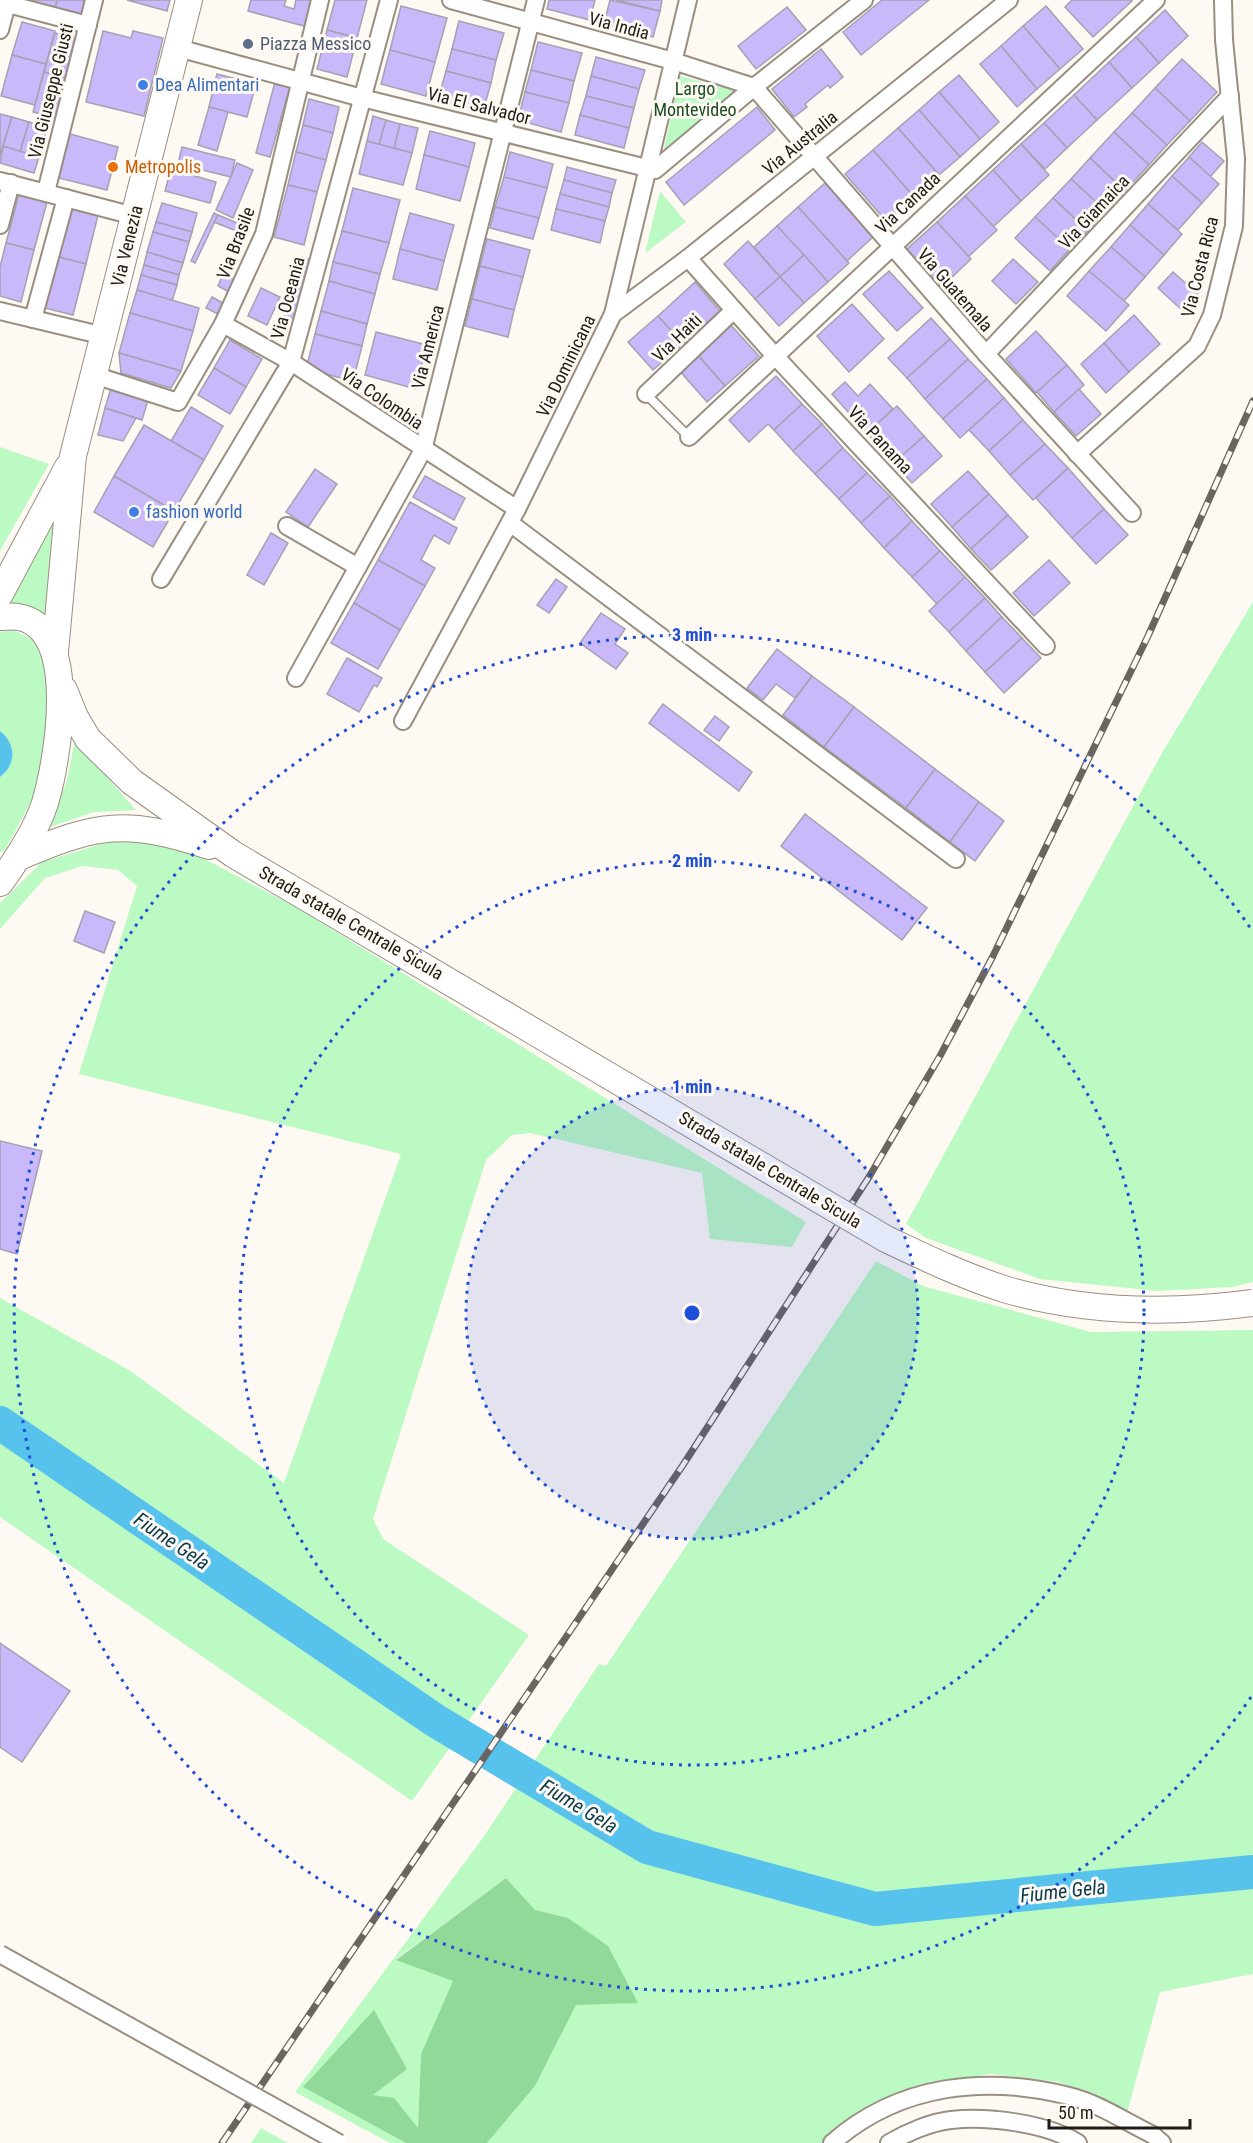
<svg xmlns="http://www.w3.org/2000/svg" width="1253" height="2143" font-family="'Roboto Condensed',sans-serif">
  <rect width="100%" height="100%" fill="#fef9f3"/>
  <!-- green -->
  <g fill="#bbfac2">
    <polygon points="680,76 737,91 664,149"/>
    <polygon points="660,191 686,222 645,253"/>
    <polygon points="0,447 49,464 0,551"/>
    <polygon points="61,501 44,618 2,605"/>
    <polygon points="1253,602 1253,1282 1232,1287 1157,1291 1040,1279 926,1238 906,1224 1162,753"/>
    <polygon points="13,630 32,639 46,662 49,737 33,798 6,848 0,853 0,777 5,773 12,747 0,731 0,632"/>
    <polygon points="75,741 136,810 94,812 44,829 66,784"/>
    <polygon points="143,839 201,857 299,909 806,1222 792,1247 710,1239 702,1173 530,1133 512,1135 486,1160 373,1519 383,1539 529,1635 412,1801 0,1517 0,1298 129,1370 284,1483 401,1154 79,1074 137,886 118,870 82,866 45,878 0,929 0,903 42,862 105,843"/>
    <polygon points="876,1261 923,1286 1091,1332 1253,1330 1253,1974 1160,1992 1127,2113 1059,2082 990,2074 913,2088 840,2127 824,2143 487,2143 535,2086 576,2004 637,2003 568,1918 535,1911 506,1878 396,1959 454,1981 421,2054 418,2129 303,2087 406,2143 390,2143 295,2092 482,1839 599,1664 606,1666"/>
    <polygon points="261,2128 288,2143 251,2143"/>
  </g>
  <!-- forest -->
  <polygon fill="#90d999" points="506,1878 535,1910 568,1918 608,1946 638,2003 576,2005 535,2086 487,2143 406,2143 303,2087 374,2010 407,2069 373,2095 394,2098 418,2128 421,2054 453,1981 396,1960"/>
  <!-- water -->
  <path fill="#57c2ec" d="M0 731C16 744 17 764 0 777Z"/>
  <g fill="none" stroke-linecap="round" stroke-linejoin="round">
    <!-- river -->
    <polyline stroke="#57c2ec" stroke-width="34" points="0,1423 436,1721 647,1847 875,1909 1253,1872"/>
  </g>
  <!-- building -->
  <g fill="#c9b9fa" stroke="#a5a1b2" stroke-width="1.5">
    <polygon points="26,0 57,0 55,9"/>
    <polygon points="57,0 86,0 81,16 55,9"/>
    <polygon points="127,0 170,0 167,11"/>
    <polygon points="251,0 286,0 284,6 294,9 296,0 312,0 304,26 248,11"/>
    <polygon points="335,0 367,0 357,38 327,30"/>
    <polygon points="549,0 595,0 590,20 547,9"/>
    <polygon points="610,0 660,11 653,37 604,24"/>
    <polygon points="616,0 662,0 660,11"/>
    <polygon points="882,0 929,0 861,55 843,32"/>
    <polygon points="1072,0 1130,0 1132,1 1093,37 1065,7"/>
    <polygon points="401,6 447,18 435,62 390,50"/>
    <polygon points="1046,6 1083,49 1060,69 1023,26"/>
    <polygon points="787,7 806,30 756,69 738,46"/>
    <polygon points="1165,10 1188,36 1159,63 1136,37"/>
    <polygon points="459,21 504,33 496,60 452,49"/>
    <polygon points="22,22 55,31 46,64 12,55"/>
    <polygon points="1023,26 1060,69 1037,89 1001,46"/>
    <polygon points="327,30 357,38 347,77 317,69"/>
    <polygon points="103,31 131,38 133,31 163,38 144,116 86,102"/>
    <polygon points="55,33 79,39 68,79 44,72"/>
    <polygon points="1136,37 1159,63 1132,88 1109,62"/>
    <polygon points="538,42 582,53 574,81 531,70"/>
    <polygon points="1001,46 1037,89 1017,107 980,64"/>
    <polygon points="452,49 496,60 491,83 446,71"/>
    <polygon points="821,49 843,77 830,88 828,85 805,104 807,107 794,117 772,89"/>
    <polygon points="390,50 435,62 426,96 381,84"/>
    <polygon points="12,55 46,64 35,105 1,96"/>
    <polygon points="596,57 645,70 639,89 591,76"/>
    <polygon points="1182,59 1217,92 1190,121 1155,88"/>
    <polygon points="1109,62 1132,88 1097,120 1074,95"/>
    <polygon points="531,70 574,81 569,103 525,92"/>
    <polygon points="446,71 491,83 483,111 438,100"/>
    <polygon points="44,72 70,79 59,119 33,112"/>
    <polygon points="217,74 256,84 247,117 209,107"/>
    <polygon points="959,75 999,122 980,139 939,92"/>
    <polygon points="591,76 639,89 634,108 586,96"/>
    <polygon points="275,82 290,86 270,157 256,153"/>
    <polygon points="1155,88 1190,121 1167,145 1132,113"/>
    <polygon points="525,92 569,103 561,132 518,120"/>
    <polygon points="939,92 980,139 960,157 919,110"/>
    <polygon points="1074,95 1097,120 1067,148 1044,123"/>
    <polygon points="586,96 634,108 629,128 580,115"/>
    <polygon points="309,99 339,107 333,133 303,125"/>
    <polygon points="209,107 228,112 217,151 198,145"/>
    <polygon points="757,107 775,130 684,205 666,182"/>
    <polygon points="919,110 960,157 939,175 898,128"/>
    <polygon points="1132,113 1167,145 1149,165 1114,132"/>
    <polygon points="0,114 12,117 0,156"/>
    <polygon points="580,115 629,128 624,148 575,135"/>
    <polygon points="373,116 386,120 379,145 367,141"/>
    <polygon points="12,117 29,122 20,152 3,146"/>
    <polygon points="386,120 400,124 394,149 379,145"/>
    <polygon points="29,122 47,128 39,157 20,152"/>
    <polygon points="1044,123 1067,148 1045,169 1021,144"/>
    <polygon points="400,124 418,128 412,153 394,149"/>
    <polygon points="303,125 333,133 326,160 296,152"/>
    <polygon points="898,128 939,175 914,197 873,150"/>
    <polygon points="430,131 475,143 469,167 424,155"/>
    <polygon points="1114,132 1149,165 1125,191 1090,158"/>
    <polygon points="70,134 118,147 107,190 59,178"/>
    <polygon points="367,141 412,153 403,185 359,174"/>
    <polygon points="1202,142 1224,161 1210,177 1189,157"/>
    <polygon points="1021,144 1049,175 1021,201 993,170"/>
    <polygon points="3,146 39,157 34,173 0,163"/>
    <polygon points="182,147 235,160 231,177 178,164"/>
    <polygon points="873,150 914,197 886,221 845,174"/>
    <polygon points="296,152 326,160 317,192 288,185"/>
    <polygon points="510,152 553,164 547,188 504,177"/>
    <polygon points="424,155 469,167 460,201 416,189"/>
    <polygon points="1189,157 1219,184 1202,203 1172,176"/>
    <polygon points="1090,158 1125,191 1106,211 1071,179"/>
    <polygon points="237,163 253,170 233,218 216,210"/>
    <polygon points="567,167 616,180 612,193 564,180"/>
    <polygon points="171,169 216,182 210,203 165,191"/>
    <polygon points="993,170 1021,201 993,227 965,196"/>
    <polygon points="1172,176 1202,203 1178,230 1148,204"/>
    <polygon points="504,177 547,188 539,218 495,207"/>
    <polygon points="1071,179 1106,211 1088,231 1053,198"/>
    <polygon points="564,180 612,193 609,207 560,194"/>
    <polygon points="825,183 873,237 847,261 798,207"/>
    <polygon points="288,185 317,192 304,245 274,237"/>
    <polygon points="353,188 400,200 389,243 342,231"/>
    <polygon points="19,194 47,202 34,250 6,243"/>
    <polygon points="560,194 609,207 605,221 556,209"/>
    <polygon points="965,196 997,230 968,257 937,222"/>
    <polygon points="1053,198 1088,231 1070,249 1035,217"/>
    <polygon points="162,203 197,213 192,232 156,222"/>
    <polygon points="1148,204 1182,234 1164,255 1130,225"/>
    <polygon points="495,207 539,218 533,239 490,228"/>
    <polygon points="798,207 849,263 828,282 777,226"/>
    <polygon points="71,208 98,215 86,264 59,257"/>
    <polygon points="556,209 605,221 600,243 551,230"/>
    <polygon points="214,213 218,215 195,263 191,261"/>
    <polygon points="410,213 454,225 444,261 400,249"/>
    <polygon points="218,215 247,227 244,234 214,222"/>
    <polygon points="1035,217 1070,249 1050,271 1015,238"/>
    <polygon points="156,222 192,232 189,242 153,232"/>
    <polygon points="937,222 971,259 942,287 907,249"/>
    <polygon points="1130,225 1164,255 1145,277 1111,247"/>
    <polygon points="777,226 804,255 780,277 754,247"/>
    <polygon points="342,231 389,243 380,274 333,262"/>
    <polygon points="153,232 189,242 183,263 147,252"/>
    <polygon points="487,239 530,250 523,277 480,266"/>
    <polygon points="748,241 780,277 755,299 724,264"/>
    <polygon points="6,243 34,250 21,302 0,296 0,267"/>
    <polygon points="1111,247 1145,277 1124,301 1089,271"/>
    <polygon points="400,249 444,261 437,290 393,279"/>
    <polygon points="147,252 183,263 179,275 144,265"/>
    <polygon points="804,255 828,282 804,303 780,277"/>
    <polygon points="59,257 86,264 73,315 45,308"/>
    <polygon points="302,257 314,261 296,319 284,316"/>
    <polygon points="1013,259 1038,282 1016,304 992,281"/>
    <polygon points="333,262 380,274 375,294 329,281"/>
    <polygon points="144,265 179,275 177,285 141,275"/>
    <polygon points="480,266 523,277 514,310 472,299"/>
    <polygon points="889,271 923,308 897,331 863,294"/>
    <polygon points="1089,271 1129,305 1106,331 1067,296"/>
    <polygon points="1173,272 1198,294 1183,311 1158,288"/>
    <polygon points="223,274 235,280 229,292 218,286"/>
    <polygon points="141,275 177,285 172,301 137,290"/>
    <polygon points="780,277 804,303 779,326 755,299"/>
    <polygon points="329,281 375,294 367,324 321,311"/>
    <polygon points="695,282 720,311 683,344 658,316"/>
    <polygon points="261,288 280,297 267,325 248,316"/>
    <polygon points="137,290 199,308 193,331 130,313"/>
    <polygon points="212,297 223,303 218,314 206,308"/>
    <polygon points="472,299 514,310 508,337 465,326"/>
    <polygon points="852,304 884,339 849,372 817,336"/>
    <polygon points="321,311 367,324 362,346 315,334"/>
    <polygon points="130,313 193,331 181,371 119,353"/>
    <polygon points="1134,315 1160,344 1129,372 1104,343"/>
    <polygon points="658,316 683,344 653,370 628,342"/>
    <polygon points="931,318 950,339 907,378 888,358"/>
    <polygon points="729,323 759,356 725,386 696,353"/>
    <polygon points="1036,331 1067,365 1036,393 1006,359"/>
    <polygon points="376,332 427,345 416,389 365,375"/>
    <polygon points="315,334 362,346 353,381 306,369"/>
    <polygon points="950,339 968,359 925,399 907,378"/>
    <polygon points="230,340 262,359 246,387 214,368"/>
    <polygon points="1104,343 1129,372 1106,393 1081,364"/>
    <polygon points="119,353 181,371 171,388 121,373"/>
    <polygon points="696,353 725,386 707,402 678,369"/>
    <polygon points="968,359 987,379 943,419 925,399"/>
    <polygon points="1067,365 1084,385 1054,412 1037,392"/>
    <polygon points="214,368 246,387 230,414 198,395"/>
    <polygon points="776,376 802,404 774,430 768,424 749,442 729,420"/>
    <polygon points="987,379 1004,398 960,438 943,419"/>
    <polygon points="845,382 858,396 870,384 893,409 867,433 832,394"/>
    <polygon points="111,388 148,400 142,420 105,408"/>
    <polygon points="1079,389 1101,414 1076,436 1054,412"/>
    <polygon points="1004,398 1023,420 989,451 969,430"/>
    <polygon points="802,404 822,424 793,451 774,430"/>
    <polygon points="897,406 924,436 894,463 867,433"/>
    <polygon points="191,407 223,426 204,460 171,441"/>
    <polygon points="105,408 136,418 123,441 98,435"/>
    <polygon points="1023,420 1045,444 1010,475 989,451"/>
    <polygon points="822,424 843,448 815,474 793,451"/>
    <polygon points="144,425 204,460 174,511 114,476"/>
    <polygon points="924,436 942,456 912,483 894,463"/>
    <polygon points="1045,444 1068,468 1033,500 1010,475"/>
    <polygon points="843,448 867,473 839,499 815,474"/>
    <polygon points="1068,468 1104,509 1072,538 1036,498"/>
    <polygon points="315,469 337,484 308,527 286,512"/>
    <polygon points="968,471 989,494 952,527 931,504"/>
    <polygon points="867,473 890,496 861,523 839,499"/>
    <polygon points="114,476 174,511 153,547 94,512"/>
    <polygon points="425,476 465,498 454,520 413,497"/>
    <polygon points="989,494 1008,515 971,549 952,527"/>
    <polygon points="890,496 912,521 884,548 861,523"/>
    <polygon points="410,502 457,528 449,544 434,535 421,560 435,568 425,586 378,560"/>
    <polygon points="1104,509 1128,535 1096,564 1072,538"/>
    <polygon points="1008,515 1028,537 991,570 971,549"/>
    <polygon points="912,521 940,551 912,577 884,548"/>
    <polygon points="271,533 288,543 264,585 247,575"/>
    <polygon points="940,551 965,577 937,604 912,577"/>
    <polygon points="378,560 425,586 400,630 354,603"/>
    <polygon points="1049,560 1070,583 1034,616 1013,593"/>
    <polygon points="965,577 985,598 949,632 929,611"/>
    <polygon points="556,579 567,587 549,613 537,605"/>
    <polygon points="985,598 1002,617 966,651 949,632"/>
    <polygon points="354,603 400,630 378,669 331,643"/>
    <polygon points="601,613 625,629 615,644 628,653 616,669 580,643"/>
    <polygon points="1002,617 1022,638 985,672 966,651"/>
    <polygon points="1022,638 1041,658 1004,693 985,672"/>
    <polygon points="777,649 812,676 795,698 776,684 763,700 747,688"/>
    <polygon points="347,658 382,678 377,687 374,685 359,712 327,694"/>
    <polygon points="812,676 854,707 824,747 783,715"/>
    <polygon points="663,704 752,772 739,791 649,723"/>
    <polygon points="854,707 935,769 906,808 824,747"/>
    <polygon points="715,716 729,727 719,741 704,730"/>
    <polygon points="935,769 979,802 950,842 906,808"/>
    <polygon points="979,802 1004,821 975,861 950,842"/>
    <polygon points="805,814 927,908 902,940 781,846"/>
    <polygon points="85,911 115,922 104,953 74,941"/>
    <polygon points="0,1141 42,1151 17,1254 0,1249"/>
    <polygon points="0,1643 70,1691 22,1762 0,1747"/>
  </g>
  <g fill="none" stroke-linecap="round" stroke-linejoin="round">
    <defs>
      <polyline id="service" points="646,394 689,437"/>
      <g id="minor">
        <polyline points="864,0 754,87 986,354 1132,513"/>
        <polyline points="0,2 88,25"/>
        <polyline points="0,30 8,0"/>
        <polyline points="178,48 362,98 655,170 754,87 673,61 451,0"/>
        <polyline points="0,181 134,216"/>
        <polyline points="46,192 94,0"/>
        <polyline points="0,225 11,183"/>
        <polyline points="688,258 775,356 1046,646"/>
        <polyline points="0,311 104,336"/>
        <polyline points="613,314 688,258 1009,0"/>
        <polyline points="33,319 66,198"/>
        <polyline points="223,324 291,362 517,509"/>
        <polyline points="986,354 1230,96"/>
        <polyline points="94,375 178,402 223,324 264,234 320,0"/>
        <polyline points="646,394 734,310"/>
        <polyline points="689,437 1156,0"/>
        <polyline points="1077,454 1197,346 1212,315 1234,226 1236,159 1224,40 1223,0"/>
        <polyline points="510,523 956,859"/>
        <polyline points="287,526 358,567"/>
        <polyline points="161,579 291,362 389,0"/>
        <polyline points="296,678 423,450 536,0"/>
        <polyline points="403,721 517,509 613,314 688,0"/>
        <path d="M832 2143C899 2084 985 2075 1069 2096 1098 2103 1126 2122 1153 2135L1162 2143"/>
        <path d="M889 2143C906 2133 931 2122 951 2120 988 2116 1046 2123 1078 2143"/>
      </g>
      <g id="primary">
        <polyline points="0,594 68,467"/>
        <path d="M0 617C6 617 13 616 18 617 82 627 57 763 45 803 36 831 17 859 0 883"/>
        <polyline points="55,652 73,456 189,0"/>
        <polyline points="64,690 75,717 88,739 132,782 233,854 280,882"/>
        <path d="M19 857C98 823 126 819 209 846"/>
      </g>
    </defs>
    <!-- service casing -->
    <use href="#service" stroke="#9a8e81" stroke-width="11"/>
    <!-- minor casing -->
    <use href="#minor" stroke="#9a8e81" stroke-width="20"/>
    <!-- primary casing -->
    <use href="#primary" stroke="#9a8e81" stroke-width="28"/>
    <!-- service -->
    <use href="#service" stroke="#fff" stroke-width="8"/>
    <!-- minor -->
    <use href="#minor" stroke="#fff" stroke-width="16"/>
    <!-- primary -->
    <use href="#primary" stroke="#fff" stroke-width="26"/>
    <defs>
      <polyline id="rail" points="222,2143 683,1465 869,1177 940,1056 993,956 1148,636 1253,401"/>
    </defs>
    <!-- rail casing -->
    <use href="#rail" stroke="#6a6560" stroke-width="7"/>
    <!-- rail -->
    <use href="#rail" stroke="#fef9f3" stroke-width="4.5" stroke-dasharray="14" stroke-linecap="butt"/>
    <defs>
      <polyline id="minor-bridge" points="0,1954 339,2143"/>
      <path id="primary-bridge" d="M280 882 886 1239C924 1257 963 1276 1004 1289 1085 1313 1170 1314 1253 1303"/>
    </defs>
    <!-- minor-bridge casing -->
    <use href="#minor-bridge" stroke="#9a8e81" stroke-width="20" stroke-linecap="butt"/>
    <!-- primary-bridge casing -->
    <use href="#primary-bridge" stroke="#9a8e81" stroke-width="28" stroke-linecap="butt"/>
    <!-- minor-bridge -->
    <use href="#minor-bridge" stroke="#fff" stroke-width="16"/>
    <!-- primary-bridge -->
    <use href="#primary-bridge" stroke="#fff" stroke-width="26"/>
  </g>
  <!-- distance rings -->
  <circle cx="692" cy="1313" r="226" fill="#1d4ed8" fill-opacity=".12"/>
  <g fill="none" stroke="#1d4ed8" stroke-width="3" stroke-dasharray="3 6">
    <circle cx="692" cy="1313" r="226"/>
    <circle cx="692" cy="1313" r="452"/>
    <path d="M1251 1697A678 678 0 1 1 1251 929"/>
  </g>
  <!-- markers -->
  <circle fill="#5c6f8a" stroke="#fef9f3" stroke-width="2" cx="248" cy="44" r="6"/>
  <g fill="#3f7fe0" stroke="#fef9f3" stroke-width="2">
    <circle cx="143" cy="85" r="6"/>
    <circle cx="134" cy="512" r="6"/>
  </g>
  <circle fill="#e8710a" stroke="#fef9f3" stroke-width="2" cx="113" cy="167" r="6"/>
  <g text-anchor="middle" stroke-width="6" stroke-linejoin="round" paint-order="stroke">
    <!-- street labels -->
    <g font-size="18" fill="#201b16" stroke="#fef9f3">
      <text transform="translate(619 26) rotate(15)" y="6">Via India</text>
      <text transform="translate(51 91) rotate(-76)" y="6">Via Giuseppe Giusti</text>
      <text transform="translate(479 106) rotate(14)" y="6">Via El Salvador</text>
      <text transform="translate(800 143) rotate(-39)" y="6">Via Australia</text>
      <text transform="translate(908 203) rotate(-43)" y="6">Via Canada</text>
      <text transform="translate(1094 212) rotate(-47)" y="6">Via Giamaica</text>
      <text transform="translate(236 243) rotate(-69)" y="6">Via Brasile</text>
      <text transform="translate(127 246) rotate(-76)" y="6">Via Venezia</text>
      <text transform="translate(1200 267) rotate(-76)" y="6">Via Costa Rica</text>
      <text transform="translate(955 290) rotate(49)" y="6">Via Guatemala</text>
      <text transform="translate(288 298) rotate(-75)" y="6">Via Oceania</text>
      <text transform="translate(677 338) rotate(-44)" y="6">Via Haiti</text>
      <text transform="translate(428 347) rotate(-76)" y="6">Via America</text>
      <text transform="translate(566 366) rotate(-64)" y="6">Via Dominicana</text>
      <text transform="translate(382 399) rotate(34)" y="6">Via Colombia</text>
      <text transform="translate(880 440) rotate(47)" y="6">Via Panama</text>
      <text transform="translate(351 923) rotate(30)" y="6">Strada statale Centrale Sicula</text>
      <text transform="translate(770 1170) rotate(31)" y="6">Strada statale Centrale Sicula</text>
    </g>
    <!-- service labels -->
    <g font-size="18" fill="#4e5e75" stroke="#fef9f3" text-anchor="start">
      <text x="260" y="50">Piazza Messico</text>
    </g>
    <!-- shop labels -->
    <g font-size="18" fill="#366cbe" stroke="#fef9f3" text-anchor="start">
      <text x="155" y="91">Dea Alimentari</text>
      <text x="146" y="518">fashion world</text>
    </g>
    <!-- park labels -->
    <g font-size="18" fill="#1a4d24" stroke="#fef9f3">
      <text x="695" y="95">Largo<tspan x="695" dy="21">Montevideo</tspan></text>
    </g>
    <!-- food labels -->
    <g font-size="18" fill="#c56008" stroke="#fef9f3" text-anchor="start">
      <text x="125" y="173">Metropolis</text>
    </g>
    <!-- water labels -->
    <g font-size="20" font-style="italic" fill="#093a4c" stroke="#fef9f3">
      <text transform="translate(172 1541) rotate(34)" y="7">Fiume Gela</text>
      <text transform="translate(579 1806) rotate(31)" y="7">Fiume Gela</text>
      <text transform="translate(1063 1891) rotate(-6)" y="7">Fiume Gela</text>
    </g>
  </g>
  <circle cx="692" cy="1313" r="9" fill="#1d4ed8" stroke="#fef9f3" stroke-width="3"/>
  <g font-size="18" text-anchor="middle" font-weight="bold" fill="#1d4ed8" stroke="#fef9f3" stroke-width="6" stroke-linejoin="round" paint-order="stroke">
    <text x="692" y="641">3 min</text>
    <text x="692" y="867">2 min</text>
    <text x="692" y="1093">1 min</text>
  </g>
  <!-- scale -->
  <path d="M1049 2119v9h141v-9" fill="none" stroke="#201b16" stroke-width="3"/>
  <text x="1058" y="2119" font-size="18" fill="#201b16" stroke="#fef9f3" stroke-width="4.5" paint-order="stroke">50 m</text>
</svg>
